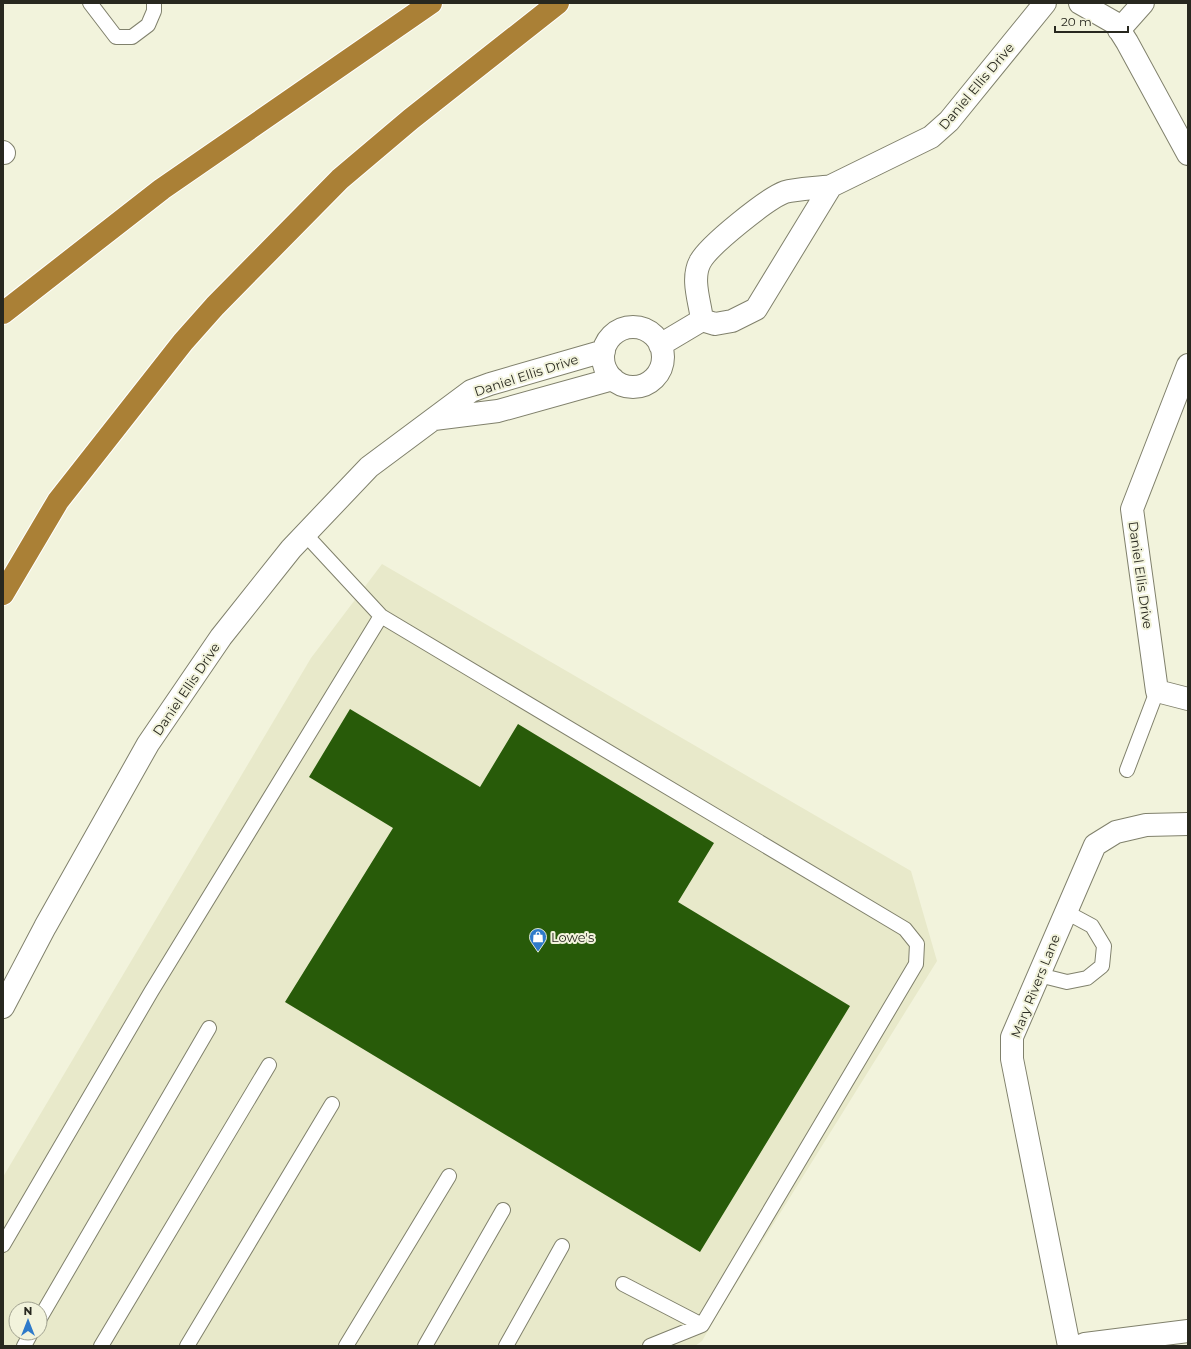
<svg xmlns="http://www.w3.org/2000/svg" width="1191" height="1349" font-family="Montserrat,sans-serif">
<style>
.built{fill:#e8e9ca;fill-rule:evenodd}
.building{fill:#285b09}
.lines{fill:none;stroke-linecap:round;stroke-linejoin:round}
.lane-casing{stroke:#80816c;stroke-width:16}
.street-casing{stroke:#80816c;stroke-width:24}
.highway-casing{stroke:#fff;stroke-width:24}
.lane{stroke:#fff;stroke-width:14}
.street{stroke:#fff;stroke-width:22}
.highway{stroke:#aa8036;stroke-width:22}
.labels{text-anchor:middle;stroke-width:4;stroke-linejoin:round;paint-order:stroke}
.street-label{font-size:13px;fill:#28281f;stroke:#f2f3dc}
.poi-label{font-size:13px;fill:#28281f;stroke:#f2f3dc;text-anchor:start}
</style>
<rect width="100%" height="100%" fill="#f2f3dc"/>
<path class="built" d="M 382,564 L 911,871 L 937,961 L 721,1308 L 702,1341 L 695,1346 L 3,1346 L 3,1177 L 311,658 ZM 16,1309 L 40,1309 L 40,1333 L 16,1333 Z"/>
<path class="building" d="M 350,709 L 480,787 L 518,724 L 714,843 L 678,902 L 850,1006 L 700,1252 L 285,1002 L 393,828 L 309,777 Z"/>
<g class="lines">
<defs>
<path id="lane" d="M 90,3 L 116,37 L 132,37 L 148,25 L 154,11 L 154,3
M 381,616 L 905,929 L 917,944 L 916,964 L 702,1325 L 650,1346
M 1127,770 L 1157,691
M 1039,975 L 1067,982 L 1087,978 L 1102,966 L 1104,946 L 1092,926 L 1066,912
M 3,1245 L 151,992 L 381,616 L 305,534
M 623,1284 L 702,1325
M 40,1318 L 209,1028
M 24,1346 L 31,1333
M 101,1346 L 269,1065
M 187,1346 L 332,1104
M 346,1346 L 449,1176
M 425,1346 L 503,1210
M 506,1346 L 562,1246"/>
<path id="street" d="M 1080,3 L 1115,23 L 1127,42 L 1188,154
M 1119,30 L 1143,3
M 3,152 L 4,153
M 831,186 L 931,137 L 949,121 L 1045,3
M603 357a30 30 0 1 1 60 0a30 30 0 1 1-60 0Z
M 660,345 L 702,320 L 715,324 L 732,321 L 756,309 L 831,186 C 818,188 796,189 785,192 C 768,198 708,246 700,262 C 691,279 700,302 702,320
M 1188,365 L 1132,509 L 1157,691 L 1188,699
M 434,419 L 498,411 L 613,379
M 3,1007 L 45,927 L 148,744 L 221,637 L 291,549 L 369,467 L 471,391 L 490,384 L 604,351
M 1069,1346 L 1012,1059 L 1012,1037 L 1095,845 L 1116,832 L 1146,825 L 1188,824
M 1080,1346 L 1085,1344 L 1188,1331"/>
<path id="highway" d="M 3,313 L 162,189 L 431,3
M 3,594 L 58,501 L 183,342 L 215,306 L 340,179 L 411,119 L 558,3"/>
</defs>
<use href="#lane" class="lane-casing"/>
<use href="#street" class="street-casing"/>
<use href="#highway" class="highway-casing"/>
<use href="#lane" class="lane"/>
<use href="#street" class="street"/>
<use href="#highway" class="highway"/>
</g>
<defs>
<symbol id="shop-pin" viewBox="-11 -11 22 30"><path d="M0 17L-7.5 6A9.5 9.5 0 1 1 7.5 6Z" fill="#2e7aca" stroke="#f2f3dc"/><path d="M-5-2.5h2.3a2.7 3.5 0 0 1 5.4 0H5L5.5 6h-11ZM-1.5-2.5h3a1.5 2.3 0 0 0-3 0Z" fill="#fff"/></symbol>
</defs>
<g fill-rule="evenodd">
<use href="#shop-pin" x="528" y="927" width="20" height="27"/>
</g>
<g class="labels">
<g class="street-label">
<text transform="translate(976 86) rotate(-50)" y="5">Daniel Ellis Drive</text>
<text transform="translate(526 375) rotate(-18)" y="5">Daniel Ellis Drive</text>
<text transform="translate(1141 575) rotate(82)" y="5">Daniel Ellis Drive</text>
<text transform="translate(186 689) rotate(-56)" y="5">Daniel Ellis Drive</text>
<text transform="translate(1035 986) rotate(-68)" y="5">Mary Rivers Lane</text>
</g>
<g class="poi-label">
<text x="551" y="942">Lowe's</text>
</g>
</g>
<rect width="1191" height="1349" fill="none" stroke="#28281f" stroke-width="8"/>
<g transform="translate(28 1321)"><circle r="19" fill="#f2f3dc" stroke="#a1a290"/>
<path d="M0-3L7 15L0 10L-7 15Z" fill="#2e7aca"/>
<text y="-6" font-size="11" font-weight="bold" text-anchor="middle" fill="#28281f">N</text>
</g>
<path d="M1055 26v6h73v-6" fill="none" stroke="#28281f" stroke-width="2"/>
<text x="1061" y="26" font-size="12" fill="#28281f" stroke="#f2f3dc" stroke-width="3" paint-order="stroke">20 m</text>
</svg>
